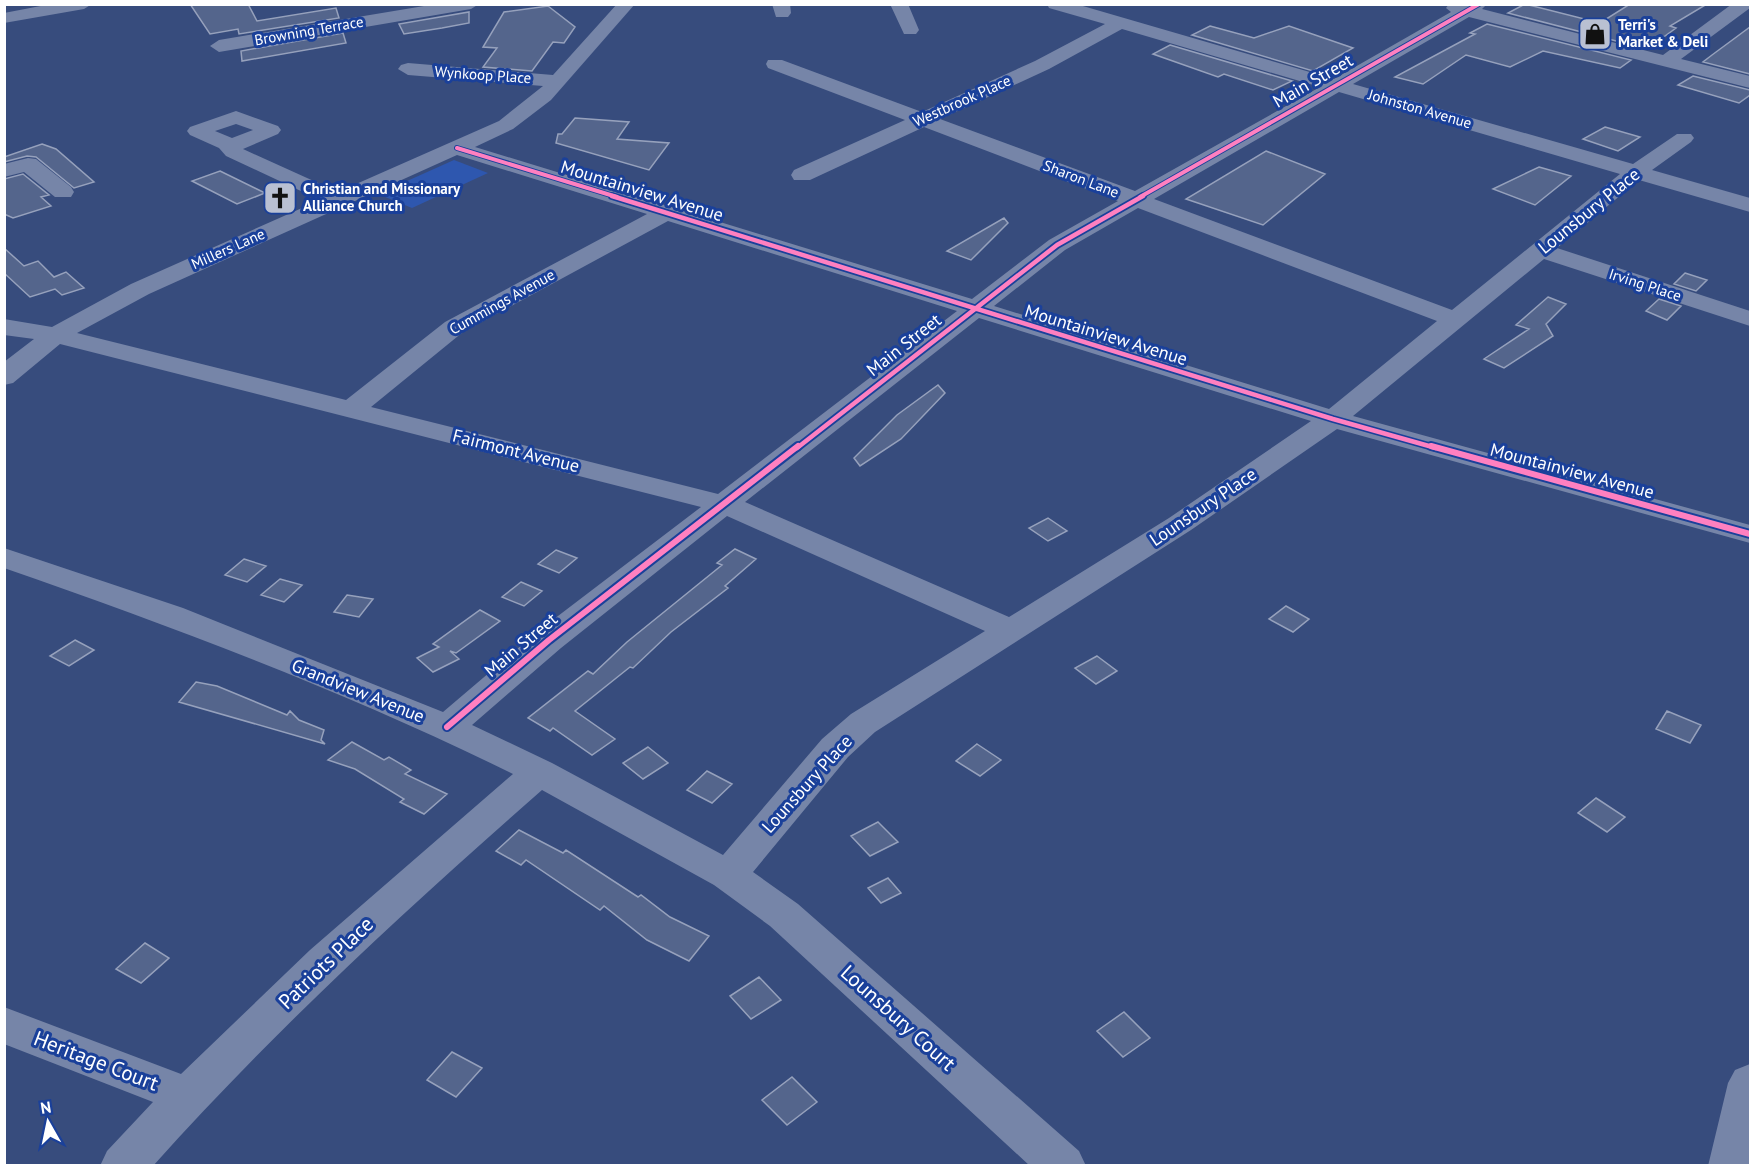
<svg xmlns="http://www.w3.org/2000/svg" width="1755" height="1170" font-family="'PT Sans',sans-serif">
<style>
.green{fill:#2e57af}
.building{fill:#54658c;stroke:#96a1bc;stroke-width:1.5}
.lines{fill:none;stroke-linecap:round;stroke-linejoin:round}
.minor{fill:#7685a8;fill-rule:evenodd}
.cycleway-far2-casing{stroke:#1a409a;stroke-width:6}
.cycleway-far1-casing{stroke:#1a409a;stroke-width:8}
.cycleway-casing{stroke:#1a409a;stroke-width:10}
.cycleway-far2{stroke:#ff80c0;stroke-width:4}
.cycleway-far1{stroke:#ff80c0;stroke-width:4.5}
.cycleway{stroke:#ff80c0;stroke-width:6}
.labels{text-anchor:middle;stroke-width:6;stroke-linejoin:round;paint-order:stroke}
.far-poi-label{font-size:15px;font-weight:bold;fill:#fff;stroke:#1a409a;text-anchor:start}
.far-street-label{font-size:15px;fill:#fff;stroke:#1a409a}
.street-label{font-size:18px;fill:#fff;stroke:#1a409a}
.near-street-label{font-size:21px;fill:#fff;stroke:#1a409a}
</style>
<rect width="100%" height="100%" fill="#374c7d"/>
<path class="green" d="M 454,160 L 488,173 L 412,208 L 378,194 Z"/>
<path class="building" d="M 190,4 L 248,4 L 257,21 L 336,8 L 339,18 L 239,34 L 238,29 L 210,34 Z
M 1525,4 L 1600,23 L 1630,4 L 1707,4 L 1670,26 L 1676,28 L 1647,49 L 1508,13 Z
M 548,6 L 575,27 L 564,43 L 553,42 L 532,71 L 483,67 L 497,48 L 483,47 L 504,12 Z
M 469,12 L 469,23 L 442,28 L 404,34 L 399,24 Z
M 1487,24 L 1631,60 L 1620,68 L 1543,51 L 1510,67 L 1466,55 L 1423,84 L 1395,77 L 1475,34 L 1470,33 Z
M 1210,26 L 1254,38 L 1289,26 L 1353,48 L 1313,71 L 1192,35 Z
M 1750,27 L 1750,74 L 1703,62 L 1712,55 Z
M 343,33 L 346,43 L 242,61 L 241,51 Z
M 1170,45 L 1292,81 L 1273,90 L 1224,74 L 1218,77 L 1153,54 Z
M 1693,76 L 1750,90 L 1750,95 L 1739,103 L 1678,85 Z
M 575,118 L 629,122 L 617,139 L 669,143 L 649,170 L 556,143 L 558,134 L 562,134 Z
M 1605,127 L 1640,137 L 1618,151 L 1583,139 Z
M 42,144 L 56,149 L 94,182 L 74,188 L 36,157 L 27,156 L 4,162 L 4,157 Z
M 1266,151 L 1325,174 L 1263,225 L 1186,199 Z
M 1539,167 L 1571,176 L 1535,205 L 1493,189 Z
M 220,171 L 265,193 L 237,204 L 192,181 Z
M 23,174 L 49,195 L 41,197 L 51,206 L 13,218 L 4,214 L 4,179 Z
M 1004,218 L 1008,223 L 971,260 L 947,251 Z
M 4,248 L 24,266 L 38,261 L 54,277 L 66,272 L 84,288 L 62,295 L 55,289 L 30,297 L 4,273 Z
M 1685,273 L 1707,280 L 1696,291 L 1674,284 Z
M 1548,297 L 1566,304 L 1546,324 L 1553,336 L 1504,368 L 1484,359 L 1529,329 L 1516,325 Z
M 1659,299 L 1681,306 L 1667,320 L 1646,311 Z
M 938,385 L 945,393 L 901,439 L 860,466 L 854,458 L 897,415 Z
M 1048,518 L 1067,531 L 1048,541 L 1029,528 Z
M 735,549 L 756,559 L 725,586 L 728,588 L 671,632 L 633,668 L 630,667 L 575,711 L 615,739 L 592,755 L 553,728 L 550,731 L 528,718 L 588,671 L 593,674 L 627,642 L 722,565 L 717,563 Z
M 556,550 L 577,558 L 559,573 L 538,564 Z
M 244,559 L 266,566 L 247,582 L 225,575 Z
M 280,579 L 302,585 L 284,602 L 261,595 Z
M 521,582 L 542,591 L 524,606 L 502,597 Z
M 347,595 L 373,599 L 359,617 L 334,612 Z
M 1286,606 L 1309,619 L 1293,632 L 1269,619 Z
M 480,610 L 500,621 L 456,653 L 450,651 L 459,659 L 433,672 L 417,658 L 439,647 L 433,644 Z
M 75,640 L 94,650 L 69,666 L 50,656 Z
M 1097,656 L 1117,671 L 1096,684 L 1075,668 Z
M 196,682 L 217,686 L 287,715 L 290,711 L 299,720 L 324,730 L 321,740 L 325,744 L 179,702 Z
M 1667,711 L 1701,725 L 1690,743 L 1656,729 Z
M 352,742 L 384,760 L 389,757 L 411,770 L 405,774 L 447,794 L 424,814 L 400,802 L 404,799 L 355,769 L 328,760 Z
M 977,744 L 1001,760 L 980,776 L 956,761 Z
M 648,747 L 668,763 L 643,779 L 623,763 Z
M 707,771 L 732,784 L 712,803 L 687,790 Z
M 1596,798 L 1625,817 L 1607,832 L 1578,813 Z
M 878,822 L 898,842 L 870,856 L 851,836 Z
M 519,830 L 563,853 L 566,850 L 638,897 L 641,895 L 670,917 L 709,936 L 689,961 L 647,940 L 604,906 L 600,910 L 526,860 L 521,865 L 496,851 Z
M 888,878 L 901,893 L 881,903 L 868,888 Z
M 145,943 L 169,958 L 141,983 L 116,969 Z
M 759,977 L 781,1000 L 751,1019 L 730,996 Z
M 1124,1012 L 1150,1038 L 1123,1057 L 1097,1031 Z
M 452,1052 L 482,1068 L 456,1097 L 427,1080 Z
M 792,1077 L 817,1102 L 787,1125 L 762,1100 Z"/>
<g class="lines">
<path class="minor" d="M 51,4 L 92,4 L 84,9 L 4,23 L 4,13 Z
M 436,4 L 479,4 L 471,9 L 219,52 L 210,46 L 219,40 Z
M 617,4 L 635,4 L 551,100 L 513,129 L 475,147 L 972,299 L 1049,240 L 1118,201 L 924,127 L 810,180 L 794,180 L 791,175 L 794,170 L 905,120 L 768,68 L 766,64 L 768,60 L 782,60 L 922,112 L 1035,61 L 1105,24 L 1049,8 L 1047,4 L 1076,4 L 1334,79 L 1451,12 L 1446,8 L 1449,4 L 1487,4 L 1482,9 L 1663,55 L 1732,4 L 1750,4 L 1750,8 L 1681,59 L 1750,76 L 1750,88 L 1469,17 L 1353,84 L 1633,164 L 1677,134 L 1691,134 L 1694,138 L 1691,142 L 1652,170 L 1750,198 L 1750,212 L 1639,180 L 1557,248 L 1750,311 L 1750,326 L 1544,259 L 1353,416 L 1750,525 L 1750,543 L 1337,429 L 1191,530 L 875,732 L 848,757 L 753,872 L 798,904 L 1079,1151 L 1086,1166 L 1030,1166 L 770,926 L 714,885 L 542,790 C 406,909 274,1031 153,1166 L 100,1166 L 107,1151 L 153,1102 L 4,1044 L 4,1007 L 181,1074 L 310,950 L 513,774 C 349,693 177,628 4,568 L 4,548 L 183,608 L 443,712 L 537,632 L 701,507 L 60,344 L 13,383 L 4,385 L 4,362 L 34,339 L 4,335 L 4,319 L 52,327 L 131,284 L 320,200 L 226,156 L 219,148 L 190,135 L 187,131 L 190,127 L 236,111 L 278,126 L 281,130 L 278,134 L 243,149 L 338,192 L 499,121 L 543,86 L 408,75 L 398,69 L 401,65 L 408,63 L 553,75 ZM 1122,29 L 1320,87 L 1135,191 L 940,119 L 1049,69 ZM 1339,92 L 1620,174 L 1452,310 L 1154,199 ZM 236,124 L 253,130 L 232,138 L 215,131 ZM 457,155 L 647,214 L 445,322 L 346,400 L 77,333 L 149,294 ZM 1138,208 L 1437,321 L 1329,409 L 994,306 L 1065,250 ZM 668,221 L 957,311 L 718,494 L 371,407 L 463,332 ZM 979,318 L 1311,421 L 1169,518 L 1009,617 L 745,502 ZM 727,516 L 985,631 L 851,714 L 822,739 L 723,855 L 552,763 L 472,725 L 561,648 Z
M 772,4 L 790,4 L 791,13 L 788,17 L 776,17 Z
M 890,4 L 908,4 L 919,30 L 916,34 L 904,34 Z
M 28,158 L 36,159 L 71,187 L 74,192 L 71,197 L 55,197 L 24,172 L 4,177 L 4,164 Z
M 1750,1064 L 1750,1166 L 1708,1166 L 1728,1083 L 1735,1070 Z"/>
<defs>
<path id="cycleway-far2" d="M 457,148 L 617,197
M 1140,197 L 1479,4"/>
<path id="cycleway-far1" d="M 612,196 L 1333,419 L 1436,448
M 797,448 L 1057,245 L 1143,196"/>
<path id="cycleway" d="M 1431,446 L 1750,534
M 447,727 L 549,640 L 798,446"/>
</defs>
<use href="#cycleway-far2" class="cycleway-far2-casing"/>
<use href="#cycleway-far1" class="cycleway-far1-casing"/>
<use href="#cycleway" class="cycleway-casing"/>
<use href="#cycleway-far2" class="cycleway-far2"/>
<use href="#cycleway-far1" class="cycleway-far1"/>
<use href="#cycleway" class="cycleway"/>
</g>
<defs>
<symbol id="shop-square" viewBox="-11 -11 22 22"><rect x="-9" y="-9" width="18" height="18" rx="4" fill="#b9c0d2" stroke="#1a409a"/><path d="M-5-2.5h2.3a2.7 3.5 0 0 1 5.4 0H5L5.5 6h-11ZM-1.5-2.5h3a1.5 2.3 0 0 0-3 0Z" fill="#111"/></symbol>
<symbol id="church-square" viewBox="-11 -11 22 22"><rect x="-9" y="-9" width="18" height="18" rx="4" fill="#b9c0d2" stroke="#1a409a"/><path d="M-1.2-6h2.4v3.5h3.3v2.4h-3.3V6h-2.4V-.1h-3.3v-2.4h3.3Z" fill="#111"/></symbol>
</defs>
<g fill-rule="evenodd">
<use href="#shop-square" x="1576" y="15" width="38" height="38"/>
<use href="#church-square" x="261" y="179" width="38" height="38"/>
</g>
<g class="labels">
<g class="far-poi-label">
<text x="1618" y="30">Terri's<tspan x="1618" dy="17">Market &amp; Deli</tspan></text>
<text x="303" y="194">Christian and Missionary<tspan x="303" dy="17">Alliance Church</tspan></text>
</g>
<g class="far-street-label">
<text transform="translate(309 31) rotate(-10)" y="5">Browning Terrace</text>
<text transform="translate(483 75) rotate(4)" y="5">Wynkoop Place</text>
<text transform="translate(962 101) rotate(-24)" y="5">Westbrook Place</text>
<text transform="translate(1420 109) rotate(16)" y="5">Johnston Avenue</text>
<text transform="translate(1081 179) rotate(21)" y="5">Sharon Lane</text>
<text transform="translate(228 249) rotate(-24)" y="5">Millers Lane</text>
<text transform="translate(1645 285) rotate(18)" y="5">Irving Place</text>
<text transform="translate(502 302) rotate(-29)" y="5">Cummings Avenue</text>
</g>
<g class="street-label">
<text transform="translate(1313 81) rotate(-30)" y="6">Main Street</text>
<text transform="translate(642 191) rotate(17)" y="6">Mountainview Avenue</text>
<text transform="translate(1589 211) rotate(-39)" y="6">Lounsbury Place</text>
<text transform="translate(1106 335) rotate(17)" y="6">Mountainview Avenue</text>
<text transform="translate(904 345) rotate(-38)" y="6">Main Street</text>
<text transform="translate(516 451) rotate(14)" y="6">Fairmont Avenue</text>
<text transform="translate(1572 471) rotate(15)" y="6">Mountainview Avenue</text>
<text transform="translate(1203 507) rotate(-34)" y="6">Lounsbury Place</text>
<text transform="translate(521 645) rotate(-40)" y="6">Main Street</text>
<text transform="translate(358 691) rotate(22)" y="6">Grandview Avenue</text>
<text transform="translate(807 784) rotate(-48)" y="6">Lounsbury Place</text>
</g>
<g class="near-street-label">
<text transform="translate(326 963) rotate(-44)" y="7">Patriots Place</text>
<text transform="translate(898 1018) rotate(42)" y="7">Lounsbury Court</text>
<text transform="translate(96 1061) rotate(21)" y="7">Heritage Court</text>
</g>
</g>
<rect width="1755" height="1170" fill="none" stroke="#ffffff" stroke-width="12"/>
<g transform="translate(48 1122) rotate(351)" stroke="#1a409a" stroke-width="4.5" paint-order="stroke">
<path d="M0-4.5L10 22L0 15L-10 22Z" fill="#ffffff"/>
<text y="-9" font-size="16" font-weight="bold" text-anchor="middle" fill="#ffffff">N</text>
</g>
</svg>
